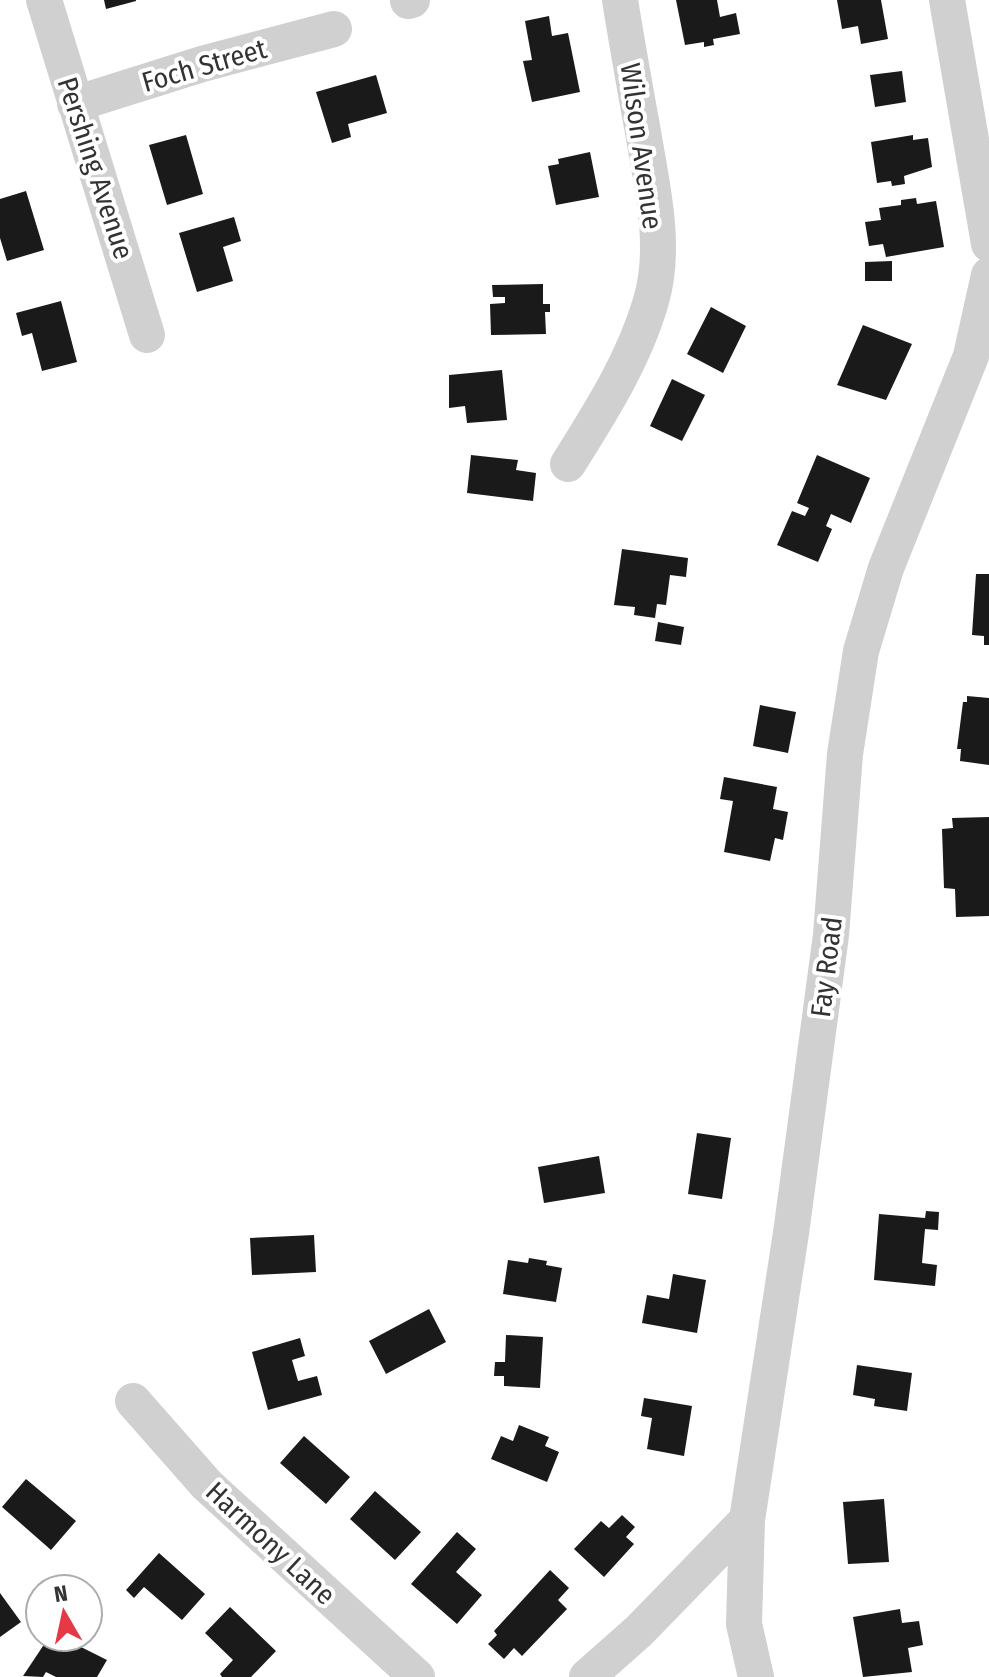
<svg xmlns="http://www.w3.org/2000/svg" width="989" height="1677" font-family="'Fira Sans Condensed',sans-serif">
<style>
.building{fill:#1a1a1a}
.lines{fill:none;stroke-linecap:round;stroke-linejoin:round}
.minor{stroke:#d0d0d0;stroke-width:36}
.labels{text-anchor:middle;stroke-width:8;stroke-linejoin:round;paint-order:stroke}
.street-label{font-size:28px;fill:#333;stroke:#fff}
</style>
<rect width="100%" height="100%" fill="#fff"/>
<path class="building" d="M 104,0 L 136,0 L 136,1 L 106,9 Z
M 676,0 L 717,0 L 720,17 L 736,13 L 740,34 L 713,39 L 714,45 L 704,47 L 704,42 L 685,45 Z
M 837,0 L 881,0 L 888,39 L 861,44 L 858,26 L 842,29 Z
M 549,16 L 552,36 L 568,33 L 580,92 L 532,102 L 523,61 L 532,60 L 525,21 Z
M 902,71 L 906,102 L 875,107 L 870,75 Z
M 376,75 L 387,113 L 348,124 L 351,137 L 332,143 L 316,92 Z
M 186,135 L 203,194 L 167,205 L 149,145 Z
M 913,135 L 913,140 L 928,138 L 932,167 L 904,176 L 905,184 L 892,186 L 891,181 L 877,183 L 871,142 Z
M 590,152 L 599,197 L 556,205 L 548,166 L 559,164 L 558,159 Z
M 26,191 L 44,250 L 7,261 L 0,238 L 0,199 Z
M 916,198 L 917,204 L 936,201 L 944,247 L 886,257 L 883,244 L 869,246 L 865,222 L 881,220 L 879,208 L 901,205 L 901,200 Z
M 234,217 L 241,241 L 223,247 L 233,281 L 197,292 L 179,233 Z
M 892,261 L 892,281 L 865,281 L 865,262 Z
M 543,284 L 543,304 L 550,304 L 550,312 L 545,312 L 546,334 L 491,335 L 490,304 L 505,303 L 505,297 L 493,297 L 492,285 Z
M 61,301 L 77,362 L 42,371 L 32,333 L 22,336 L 16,313 Z
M 711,307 L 746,326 L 723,373 L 687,354 Z
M 863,325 L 912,344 L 886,400 L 837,385 Z
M 502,370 L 507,420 L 467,423 L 465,406 L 449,408 L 449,375 Z
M 672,379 L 705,395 L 682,441 L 650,426 Z
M 471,455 L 518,460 L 516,470 L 536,473 L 533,501 L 467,493 Z
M 817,455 L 870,478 L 851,523 L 831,514 L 826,526 L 832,529 L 818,562 L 777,545 L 792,511 L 805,516 L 809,508 L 797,503 Z
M 622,549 L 688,558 L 686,577 L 670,575 L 666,605 L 657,604 L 655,618 L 634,615 L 635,607 L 614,605 Z
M 976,574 L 989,574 L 989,645 L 984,645 L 984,636 L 972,635 Z
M 658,622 L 684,627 L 681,645 L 655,641 Z
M 967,696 L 989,698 L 989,765 L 960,761 L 961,749 L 957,749 L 963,702 L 967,702 Z
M 760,705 L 796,712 L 788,753 L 753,746 Z
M 724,777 L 777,787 L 773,809 L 788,812 L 783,840 L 775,838 L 770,861 L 724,852 L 733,801 L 720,799 Z
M 989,817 L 989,916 L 956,917 L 955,889 L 944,888 L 942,829 L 953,828 L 952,818 Z
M 697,1133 L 731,1138 L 722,1199 L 688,1194 Z
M 599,1156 L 605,1193 L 544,1203 L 538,1167 Z
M 926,1211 L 939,1212 L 938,1230 L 925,1229 L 922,1263 L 937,1265 L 935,1286 L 874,1280 L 879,1214 L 925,1218 Z
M 314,1235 L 316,1272 L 252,1275 L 250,1238 Z
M 529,1258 L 547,1261 L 546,1265 L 562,1268 L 556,1302 L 503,1294 L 508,1260 L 528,1263 Z
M 673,1274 L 706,1280 L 697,1333 L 642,1323 L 647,1295 L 669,1299 Z
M 429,1309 L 446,1342 L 386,1374 L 369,1341 Z
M 506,1335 L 543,1337 L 540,1388 L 504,1386 L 504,1376 L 494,1376 L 495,1362 L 505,1362 Z
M 300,1338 L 305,1356 L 292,1360 L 298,1381 L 317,1376 L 322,1395 L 268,1410 L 252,1352 Z
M 857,1365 L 912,1373 L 907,1411 L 874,1406 L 875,1399 L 853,1395 Z
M 644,1398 L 692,1406 L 684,1456 L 647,1449 L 652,1418 L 641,1416 Z
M 519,1425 L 549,1437 L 545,1446 L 559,1452 L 547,1482 L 491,1459 L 501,1436 L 513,1441 Z
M 304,1436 L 350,1477 L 326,1504 L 280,1463 Z
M 26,1479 L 76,1521 L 51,1550 L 2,1507 Z
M 375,1491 L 421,1532 L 395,1560 L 350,1519 Z
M 884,1499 L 889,1562 L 848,1564 L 843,1502 Z
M 622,1515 L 635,1527 L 626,1537 L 634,1544 L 604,1577 L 574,1549 L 601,1521 L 609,1528 Z
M 457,1532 L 476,1549 L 456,1572 L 482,1595 L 457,1624 L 411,1584 Z
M 159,1553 L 205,1594 L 182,1620 L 144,1587 L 134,1598 L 126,1590 Z
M 550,1570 L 569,1588 L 558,1600 L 567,1609 L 522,1656 L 514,1648 L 504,1659 L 488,1644 L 497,1635 L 494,1631 Z
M 0,1593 L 21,1622 L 0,1637 Z
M 230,1607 L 276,1651 L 251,1677 L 222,1677 L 220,1674 L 233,1660 L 205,1633 Z
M 900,1609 L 902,1623 L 919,1621 L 923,1645 L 908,1648 L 912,1672 L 863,1677 L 853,1617 Z
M 49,1637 L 61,1637 L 107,1660 L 97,1677 L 56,1677 L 46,1672 L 43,1677 L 23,1676 Z"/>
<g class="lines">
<path class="minor" d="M 44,0 L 147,335
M 947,0 L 989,244
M 408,1 L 412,0
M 75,104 L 202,64 L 334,29
M 568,464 C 600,413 634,360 651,301 C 667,247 652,186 643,132 C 635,88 627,44 620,0
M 133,1401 L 207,1485 L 417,1677
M 587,1677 L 639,1631 L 747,1520
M 756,1677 L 744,1624 L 747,1520 L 791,1233 L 831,935 L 845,754 L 861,651 L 886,568 L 971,356 L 989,275"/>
</g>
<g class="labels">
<g class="street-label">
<text transform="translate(204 65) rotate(-16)" y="10">Foch Street</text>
<text transform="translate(642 146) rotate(82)" y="10">Wilson Avenue</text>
<text transform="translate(96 168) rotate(72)" y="10">Pershing Avenue</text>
<text transform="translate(826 967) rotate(-83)" y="10">Fay Road</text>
<text transform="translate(271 1543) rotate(43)" y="10">Harmony Lane</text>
</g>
</g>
<g transform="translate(64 1613) rotate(351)"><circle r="38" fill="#ffffff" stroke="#adadad" stroke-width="2"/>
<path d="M0-6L14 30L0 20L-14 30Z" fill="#e63946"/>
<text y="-12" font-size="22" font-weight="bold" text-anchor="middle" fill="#333333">N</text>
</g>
</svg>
